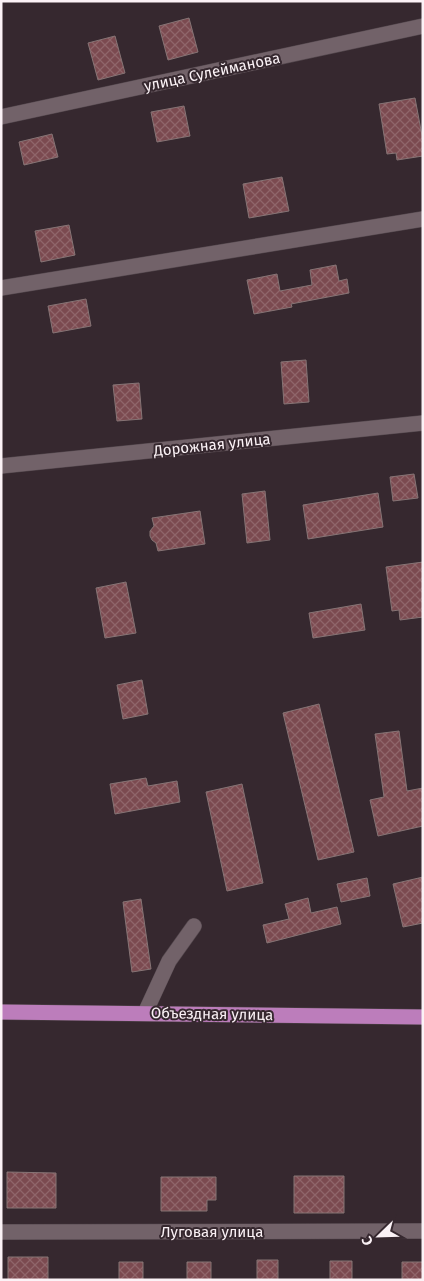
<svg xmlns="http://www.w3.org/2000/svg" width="424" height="1281" font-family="'Fira Sans',sans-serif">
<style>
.building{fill:url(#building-cross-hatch);stroke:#867475}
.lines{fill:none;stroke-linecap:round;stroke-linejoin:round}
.minor-casing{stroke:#53474d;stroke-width:16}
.major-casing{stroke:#53474d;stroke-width:16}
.minor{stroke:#726269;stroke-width:15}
.major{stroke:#bc7dbb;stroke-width:15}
.labels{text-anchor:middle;stroke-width:4;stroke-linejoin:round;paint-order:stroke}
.street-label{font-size:15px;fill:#fbf2f6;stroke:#36282f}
</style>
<defs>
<pattern id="building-cross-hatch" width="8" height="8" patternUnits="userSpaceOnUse" patternTransform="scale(1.25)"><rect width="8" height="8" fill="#7b4a50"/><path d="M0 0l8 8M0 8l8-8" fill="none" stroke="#8f656a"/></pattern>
</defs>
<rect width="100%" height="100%" fill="#36282f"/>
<path class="building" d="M 189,18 L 198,52 L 168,60 L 159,26 Z
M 115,36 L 125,73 L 98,80 L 88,43 Z
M 415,98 L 423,141 L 423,156 L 397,160 L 396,153 L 387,154 L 379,104 Z
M 184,106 L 190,136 L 157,142 L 151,112 Z
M 52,134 L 58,157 L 24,165 L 19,142 Z
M 282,177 L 289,211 L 249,218 L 243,184 Z
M 69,225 L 75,255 L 41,262 L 35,231 Z
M 336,265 L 339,281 L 347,279 L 349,293 L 291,304 L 292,307 L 254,314 L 247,280 L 277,274 L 280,291 L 312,285 L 310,270 Z
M 86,299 L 91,326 L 53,333 L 48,306 Z
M 306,360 L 309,402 L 284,404 L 281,362 Z
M 139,383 L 142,419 L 117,421 L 113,385 Z
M 414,474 L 418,498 L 393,501 L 390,477 Z
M 265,491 L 270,540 L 247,543 L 242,494 Z
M 378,493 L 383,527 L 308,539 L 303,505 Z
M 200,511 L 205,544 L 158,551 L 156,543 L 152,540 L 150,536 L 150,531 L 154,526 L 152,518 Z
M 423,562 L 423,617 L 400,620 L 399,610 L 392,611 L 386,567 Z
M 126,582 L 136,633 L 105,638 L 96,588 Z
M 361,604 L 365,630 L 313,638 L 309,613 Z
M 142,680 L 148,714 L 123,719 L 117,685 Z
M 319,704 L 354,852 L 318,860 L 283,713 Z
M 399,731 L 407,791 L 423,788 L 423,826 L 378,836 L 370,800 L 384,797 L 375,734 Z
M 146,778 L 148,786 L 177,781 L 180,802 L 115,814 L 110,784 Z
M 242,784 L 263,883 L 227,891 L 206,792 Z
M 423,877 L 423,923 L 403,927 L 393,884 Z
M 367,878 L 370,896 L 341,902 L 337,884 Z
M 308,898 L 311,913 L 337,907 L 341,924 L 267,943 L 263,925 L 289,919 L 285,904 Z
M 141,899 L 151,969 L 132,972 L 123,902 Z
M 7,1172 L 56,1173 L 56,1208 L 7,1208 Z
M 294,1176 L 344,1176 L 344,1213 L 294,1213 Z
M 161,1177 L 216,1177 L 216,1200 L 207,1200 L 207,1211 L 161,1211 Z
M 8,1257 L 48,1257 L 48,1280 L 8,1280 Z
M 257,1260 L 278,1260 L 278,1280 L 257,1280 Z
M 330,1261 L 352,1261 L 352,1280 L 330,1280 Z
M 119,1262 L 143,1262 L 143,1280 L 119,1280 Z
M 187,1262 L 211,1262 L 211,1280 L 187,1280 Z
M 402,1262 L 423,1262 L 423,1280 L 402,1280 Z"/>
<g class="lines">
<defs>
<path id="minor" d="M 1,117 L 423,26
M 1,288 L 423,219
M 1,466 L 423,423
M 145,1013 L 169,961 L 194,926
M 1,1232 L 423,1231"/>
<path id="major" d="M 1,1012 L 423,1017"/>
</defs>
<use href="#minor" class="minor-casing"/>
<use href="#major" class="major-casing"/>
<use href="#minor" class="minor"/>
<use href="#major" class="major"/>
</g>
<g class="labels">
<g class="street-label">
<text transform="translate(212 72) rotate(-12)" y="5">улица Сулейманова</text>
<text transform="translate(212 445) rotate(-6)" y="5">Дорожная улица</text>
<text transform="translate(212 1014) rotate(1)" y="5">Объездная улица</text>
<text x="212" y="1237">Луговая улица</text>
</g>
</g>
<rect width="424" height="1281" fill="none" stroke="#fbf2f6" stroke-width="5"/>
<g transform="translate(379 1236) rotate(247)" stroke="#36282f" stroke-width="4" paint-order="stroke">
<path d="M0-4L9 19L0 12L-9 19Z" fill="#fbf2f6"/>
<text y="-8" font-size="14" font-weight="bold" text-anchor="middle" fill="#fbf2f6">С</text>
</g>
</svg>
